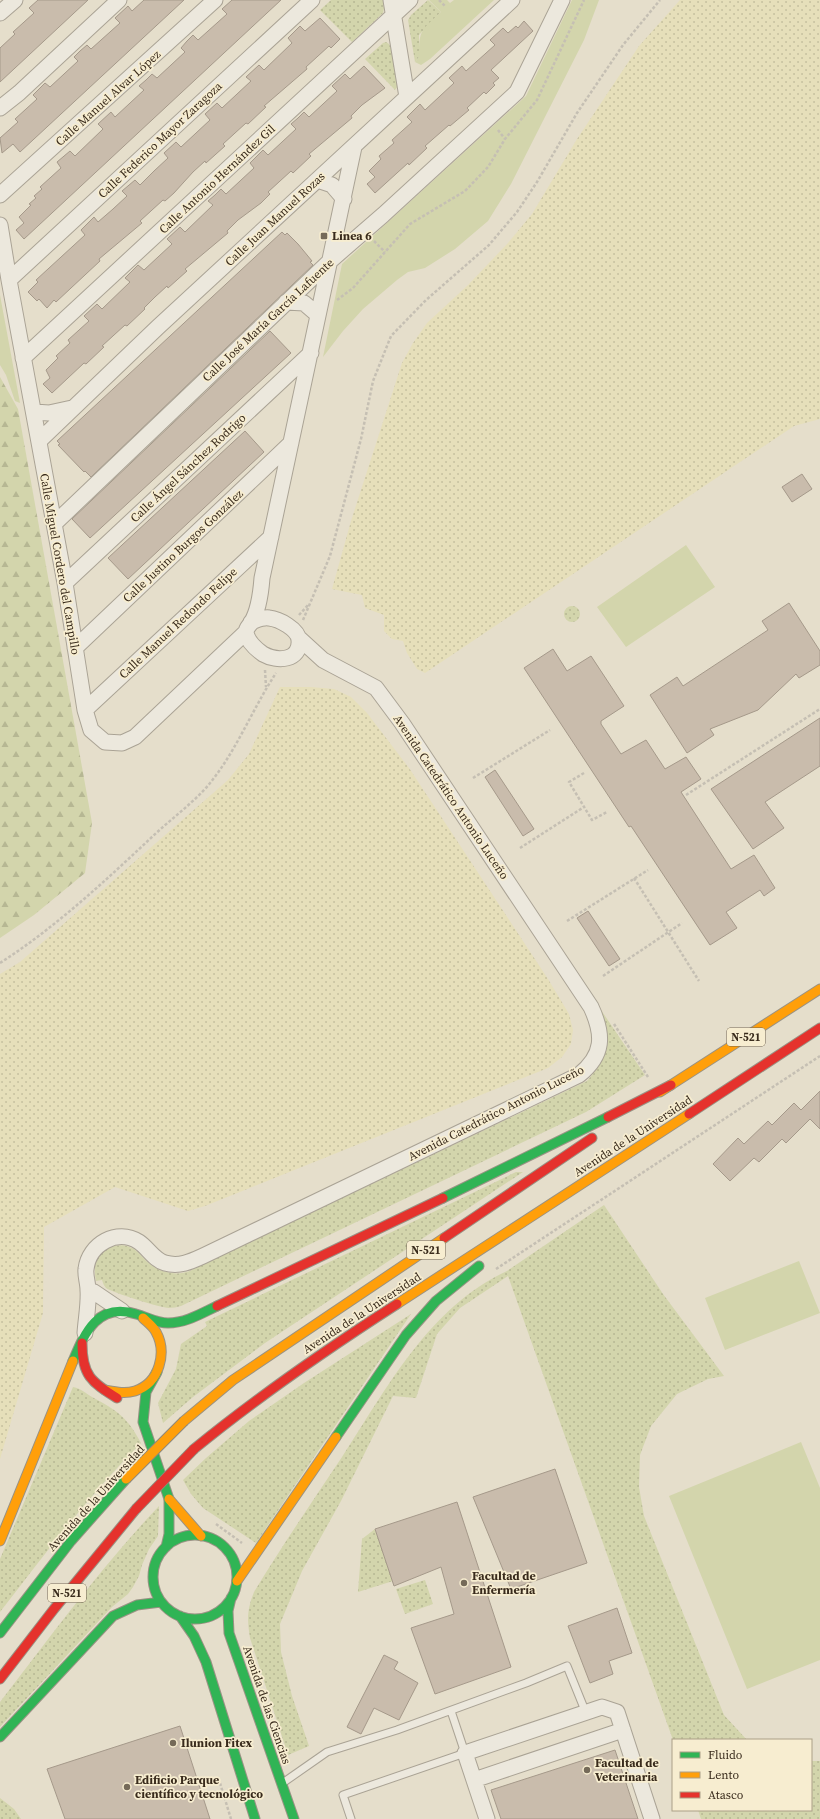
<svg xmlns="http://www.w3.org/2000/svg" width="820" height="1819" font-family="'Source Serif 4',serif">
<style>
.farmland{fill:url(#farmland-dots)}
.grass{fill:url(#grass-dots)}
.forest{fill:url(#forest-firs)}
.park{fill:#d3d5ac}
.building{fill:#c9bcac;stroke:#a5998a}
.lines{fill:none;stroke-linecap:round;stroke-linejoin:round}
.lane-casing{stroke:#aaa395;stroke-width:9}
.street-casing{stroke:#aaa395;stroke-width:17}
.fast-casing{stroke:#999284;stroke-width:11}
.slow-casing{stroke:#999284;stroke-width:11}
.jam-casing{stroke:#999284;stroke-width:11}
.path{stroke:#c5bfb3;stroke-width:2.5;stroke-dasharray:3 2;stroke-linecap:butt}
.lane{stroke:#ece8dd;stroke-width:7}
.street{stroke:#ece8dd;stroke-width:15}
.fast{stroke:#30b455;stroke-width:9}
.slow{stroke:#ff9f0a;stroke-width:9}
.jam{stroke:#e5322d;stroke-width:9}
.slow-bridge-casing{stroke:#8f887b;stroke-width:11;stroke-linecap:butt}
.jam-bridge-casing{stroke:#8f887b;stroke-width:11;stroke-linecap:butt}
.slow-bridge{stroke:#ff9f0a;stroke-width:9}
.jam-bridge{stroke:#e5322d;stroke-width:9}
.poi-dot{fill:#756a59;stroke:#f7edd0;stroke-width:1.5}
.labels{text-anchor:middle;stroke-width:3.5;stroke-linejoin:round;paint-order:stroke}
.shield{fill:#f7edd0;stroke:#726552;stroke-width:1}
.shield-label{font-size:11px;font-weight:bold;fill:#392b1c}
.street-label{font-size:12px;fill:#392b1c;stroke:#f7edd0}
.poi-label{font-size:12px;font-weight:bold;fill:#392b1c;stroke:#f7edd0;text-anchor:start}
</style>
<defs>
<pattern id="farmland-dots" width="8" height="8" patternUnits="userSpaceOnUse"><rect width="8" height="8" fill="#e6dfba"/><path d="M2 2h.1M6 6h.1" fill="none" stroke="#c6c09f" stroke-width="1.8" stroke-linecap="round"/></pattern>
<pattern id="grass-dots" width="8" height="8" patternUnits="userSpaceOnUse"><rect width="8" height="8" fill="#d3d5ac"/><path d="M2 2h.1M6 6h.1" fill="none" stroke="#b6b793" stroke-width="1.8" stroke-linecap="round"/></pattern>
<pattern id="forest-firs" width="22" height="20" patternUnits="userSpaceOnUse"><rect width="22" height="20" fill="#d3d5ac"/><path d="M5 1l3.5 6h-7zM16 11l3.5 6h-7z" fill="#b6b793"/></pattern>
</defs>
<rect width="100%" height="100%" fill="#e5decb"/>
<path class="farmland" d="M 680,0 L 820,0 L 820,419 L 794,426 L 425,673 L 417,669 L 407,653 L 403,641 L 392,639 L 384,631 L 384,615 L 365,608 L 362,595 L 332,589 L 351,521 L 402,363 L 413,343 L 427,323 L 468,285 L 508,243 L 532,214 L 577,139 L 639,46 Z
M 280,687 L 311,687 L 334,689 L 351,697 L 367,713 L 409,768 L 548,979 L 569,1014 L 573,1030 L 571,1044 L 562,1057 L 548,1068 L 205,1206 L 188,1211 L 115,1187 L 44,1227 L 43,1313 L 0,1459 L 0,974 L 20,962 L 228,780 L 249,754 Z"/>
<path class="grass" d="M 331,0 L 383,0 L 384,8 L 383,13 L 352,42 L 320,10 Z
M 428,0 L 441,12 L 419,35 L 419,57 L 415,62 L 408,20 L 411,15 Z
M 386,42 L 389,44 L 391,48 L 398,86 L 395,90 L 365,59 L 383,43 Z
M564 614a8 8 0 1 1 16 0a8 8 0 1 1-16 0Z
M 601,1010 L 645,1075 L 586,1112 L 181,1306 C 177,1307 173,1308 169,1308 C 161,1308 111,1292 106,1288 C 104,1286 103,1283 102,1280 L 96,1281 C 94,1271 94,1262 100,1254 C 108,1245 124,1242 134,1249 C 140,1253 144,1260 150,1264 C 155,1268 161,1271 167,1272 C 176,1275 186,1273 194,1269 L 587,1081 C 609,1056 613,1041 601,1010 Z
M 516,1172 L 523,1172 L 265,1343 L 193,1397 L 163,1423 L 158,1403 L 176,1369 L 181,1344 L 207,1326 L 205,1322 Z
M 604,1205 L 663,1294 L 724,1376 L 708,1379 L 677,1394 L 651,1426 L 640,1455 L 639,1487 L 644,1516 L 724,1715 L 747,1740 L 673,1740 L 508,1276 L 460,1308 L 437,1334 L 416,1398 L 393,1396 L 341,1501 L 302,1571 L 280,1624 L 281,1652 L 292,1696 L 309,1746 L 288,1755 L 250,1638 C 247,1619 247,1610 254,1592 C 282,1546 312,1502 342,1457 C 387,1388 429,1307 507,1271 Z
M 411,1314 L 256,1543 L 203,1508 L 191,1494 L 183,1480 L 206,1458 L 249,1421 L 304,1383 Z
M 73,1387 C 82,1389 85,1393 92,1397 C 117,1410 128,1418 141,1443 C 89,1495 45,1554 0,1612 L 0,1559 Z
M 159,1506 L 158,1536 L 149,1549 L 142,1565 L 139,1576 L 133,1587 L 128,1594 L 112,1607 L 0,1727 L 0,1702 C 51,1636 101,1567 159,1506 Z
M 375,1529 L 393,1581 L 358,1592 L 362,1539 Z
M 425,1580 L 433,1604 L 405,1614 L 396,1589 Z
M 811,1761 L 820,1761 L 820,1819 L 701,1819 L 698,1810 L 811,1810 Z
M 0,1798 L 14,1809 L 21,1819 L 0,1819 Z"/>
<path class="forest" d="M 0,377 L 18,409 L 92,823 L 85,873 L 34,915 L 0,938 Z"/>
<path class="park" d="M 429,0 L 447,0 L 450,3 L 454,0 L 494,0 L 430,59 L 421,65 L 415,62 L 419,57 C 419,29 421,31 441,12 Z
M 572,0 L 599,0 L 584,40 L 511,184 L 488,221 L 455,249 L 425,268 L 408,272 L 397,280 L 363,309 L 343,331 L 323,357 L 342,264 L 526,96 Z
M 0,295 L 20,403 L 15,401 L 6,375 L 0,365 Z
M 686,545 L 715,587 L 626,647 L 597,607 Z
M 799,1261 L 820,1313 L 725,1350 L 705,1298 Z
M 801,1442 L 820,1488 L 820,1660 L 747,1689 L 669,1496 Z"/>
<path class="building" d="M 38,0 L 88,0 L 0,82 L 0,48 L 15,34 L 13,32 L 34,13 L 29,8 Z
M 144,0 L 184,0 L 20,152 L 13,144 L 2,153 L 0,138 L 18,122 L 15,119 L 37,99 L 33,95 L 45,83 L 50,87 L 78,61 L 74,57 L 80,51 L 87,45 L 91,49 L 120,23 L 115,18 L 128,6 L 132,11 Z
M 232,0 L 281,0 L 24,239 L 16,230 L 24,223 L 19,217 L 31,205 L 29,204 L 36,198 L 34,196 L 42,189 L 40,187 L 61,168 L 57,162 L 70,151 L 75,156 L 103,129 L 98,124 L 111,112 L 115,117 L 144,90 L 139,86 L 146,80 L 152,74 L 157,78 L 185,52 L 181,48 L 187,41 L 193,35 L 198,40 L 227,14 L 222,9 Z
M 320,18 L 340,39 L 331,48 L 329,46 L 306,67 L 307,69 L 264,106 L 266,107 L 248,124 L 246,123 L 223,144 L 225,146 L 206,163 L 205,161 L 193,172 L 174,193 L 165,201 L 163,200 L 140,221 L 142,223 L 99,259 L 100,261 L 56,302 L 54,300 L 47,308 L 39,299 L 37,301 L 28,292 L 38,282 L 36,280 L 85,235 L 81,230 L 94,217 L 98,222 L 113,209 L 127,196 L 122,191 L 135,180 L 140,185 L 154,171 L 168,158 L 164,153 L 176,142 L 181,147 L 210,120 L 205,114 L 217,103 L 222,108 L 251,81 L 246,77 L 259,65 L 264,70 L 292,43 L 288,38 L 300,26 L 305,31 Z
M 524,21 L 533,31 L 491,70 L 499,78 L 493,83 L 495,85 L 486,94 L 484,92 L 467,108 L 469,110 L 450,126 L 449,125 L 425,146 L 427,148 L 409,165 L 408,163 L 375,193 L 367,184 L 375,177 L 369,171 L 381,159 L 379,156 L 394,143 L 392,140 L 412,122 L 407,117 L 420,104 L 425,110 L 454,83 L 449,78 L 462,66 L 466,71 L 495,45 L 490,40 L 503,28 L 508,33 L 516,26 L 518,28 Z
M 364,66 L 385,88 L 362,105 L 351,116 L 352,118 L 309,154 L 311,156 L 293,173 L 291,171 L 268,192 L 270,194 L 261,203 L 238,220 L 227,231 L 228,233 L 185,269 L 187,271 L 168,288 L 167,286 L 155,297 L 144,308 L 145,309 L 127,326 L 125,325 L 102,346 L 104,347 L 86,364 L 84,363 L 52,393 L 43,384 L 50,378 L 46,370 L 58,358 L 56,356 L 70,343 L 68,340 L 89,321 L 84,316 L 97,304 L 102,309 L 130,282 L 125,278 L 138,265 L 144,270 L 172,244 L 167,239 L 180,227 L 185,232 L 213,205 L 208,201 L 215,195 L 221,189 L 226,194 L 254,168 L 250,163 L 263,150 L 268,155 L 296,129 L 291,124 L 298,118 L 304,112 L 309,117 L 337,91 L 332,86 L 345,74 L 350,79 Z
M 282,232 L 285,235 L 287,233 L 298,244 L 312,261 L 310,262 L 313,265 L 91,477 L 85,471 L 84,472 L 58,445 L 60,444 L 57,441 Z
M 270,331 L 291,353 L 90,538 L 72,519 Z
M 245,431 L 264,452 L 128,579 L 108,558 Z
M 802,474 L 812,489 L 792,502 L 782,487 Z
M 789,603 L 820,651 L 820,665 L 799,678 L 796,674 L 758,710 L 710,729 L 714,735 L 687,753 L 650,695 L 677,677 L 683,686 L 768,630 L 762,621 Z
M 553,649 L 567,671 L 591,656 L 624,706 L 601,721 L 601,724 L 621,754 L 646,740 L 665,769 L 686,757 L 701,779 L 681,792 L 731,869 L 754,855 L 775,888 L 764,896 L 760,890 L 726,912 L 737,928 L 710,945 L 631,826 L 629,827 L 524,668 Z
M 820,718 L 820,766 L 765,802 L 784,828 L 753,849 L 711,789 Z
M 495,770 L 534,829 L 523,836 L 485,777 Z
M 588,911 L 620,959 L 609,966 L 577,918 Z
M 820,1091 L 820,1129 L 810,1119 L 786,1143 L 782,1139 L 759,1162 L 754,1158 L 730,1181 L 713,1164 L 738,1138 L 744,1144 L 768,1121 L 772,1125 L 794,1103 L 801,1110 Z
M 555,1469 L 587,1563 L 511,1589 L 473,1497 Z
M 457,1502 L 511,1667 L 435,1694 L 411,1628 L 454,1614 L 441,1567 L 394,1586 L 375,1529 Z
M 617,1608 L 632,1653 L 609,1661 L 613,1674 L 590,1683 L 568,1626 Z
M 384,1655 L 398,1662 L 394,1669 L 418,1683 L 399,1720 L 374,1708 L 361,1734 L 347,1727 Z
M 180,1726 L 210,1819 L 65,1819 L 47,1769 Z
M 615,1750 L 638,1819 L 501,1819 L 491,1790 Z"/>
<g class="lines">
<defs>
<path id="lane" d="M 284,1782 L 327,1752 L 397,1730 L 526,1683 L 567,1666 L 586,1713
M 351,1819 L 343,1795 L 465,1753 L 451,1711"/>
<path id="street" d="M 391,0 L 407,97
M 0,13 L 15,0
M 0,108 L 19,93 L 119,0
M 317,180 L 332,185 L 344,199
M 0,195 L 215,0
M 0,225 L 9,280 L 65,583 L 85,710 L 91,730 L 105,742 L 122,743 L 135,737 L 246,632
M 9,280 L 312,0
M 286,302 L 304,303 L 318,315
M 23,358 L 410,0
M 34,412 L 49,413 L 72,408
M 39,441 L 158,327 L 512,0
M 54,524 L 330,261 L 383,215 L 517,92 L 562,0
M 65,583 L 311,353
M 251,622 C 257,620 263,617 269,618 C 279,619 298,629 299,640 C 301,661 277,662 263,654 C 256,649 248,642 246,633 C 246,628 249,626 251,623 C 258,612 261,591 262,578 L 354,147
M 75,648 L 291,443
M 85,710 L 271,537
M 88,1291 L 94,1292 L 122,1311
M 85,1333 C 86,1318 89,1304 88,1290 C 88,1283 85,1275 86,1269 C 89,1244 117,1228 139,1242 C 148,1248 154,1260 165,1263 C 179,1267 190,1262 203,1256 L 579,1075 C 604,1055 604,1035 591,1007 L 402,723 L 376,688 L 323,660 L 300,639
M 474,1780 L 623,1730
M 487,1819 L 465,1753 L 602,1707 L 617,1712 L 652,1819"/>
<path id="fast" d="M 443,1198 L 608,1117
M 73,1361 C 85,1332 98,1302 136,1314 C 147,1317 156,1323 168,1323 C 186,1323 202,1313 217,1306
M 157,1372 L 146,1392 L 143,1422 L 169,1499 L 169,1534 L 166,1547
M 336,1437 L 406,1335 L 436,1301 L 479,1266
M153 1577a42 42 0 1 1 84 0a42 42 0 1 1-84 0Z
M 231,1598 L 228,1611 L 229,1633 L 294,1819
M 180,1616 L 194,1636 L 206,1662 L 255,1819
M 0,1633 L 71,1541 L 126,1479
M 0,1737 L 113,1616 L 137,1605 L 161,1602"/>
<path id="slow" d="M 660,1092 L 820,989
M 397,1304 L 689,1114
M 105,1390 C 116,1392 125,1394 135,1391 C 160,1383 167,1352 156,1332 C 153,1326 147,1322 143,1318
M 184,1421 L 233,1380 L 444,1238
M 169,1499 L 201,1536
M 0,1541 L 73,1361
M 237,1581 L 336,1437"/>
<path id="jam" d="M 689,1114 L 820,1028
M 608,1117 L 671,1085
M 444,1238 L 592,1138
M 217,1306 L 443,1198
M 82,1343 C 82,1375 91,1382 117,1398
M 194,1449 C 259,1396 327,1349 397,1304
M 0,1679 L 54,1609 L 136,1509"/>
</defs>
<use href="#lane" class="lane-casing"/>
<use href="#street" class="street-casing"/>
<use href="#fast" class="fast-casing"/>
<use href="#slow" class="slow-casing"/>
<use href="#jam" class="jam-casing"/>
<path class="path" d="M 439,0 L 446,7
M 498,130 L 505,139
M 374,241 L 385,252
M 337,300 L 353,288 L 410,224 L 465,191 L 488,167 L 505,139 L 537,100 L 584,0
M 299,615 L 309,604
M 303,620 L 330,556 L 361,439 L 373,381 L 391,336 L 426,300 L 489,245 L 517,212 L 537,182 L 577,113 L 623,45 L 660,0
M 265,670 L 266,687
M 584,773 L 569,782 L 592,820 L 607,812
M 473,778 L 550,730
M 686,795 L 820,709
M 520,848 L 584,807
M 634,878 L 699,981
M 567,921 L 648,870
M 0,963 C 56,927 105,881 153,836 C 170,820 189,806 205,789 C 235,755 251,711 276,673
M 603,976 L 682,923
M 614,1024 L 648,1077
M 496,1269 L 820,1056
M 216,1524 L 242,1543
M 220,1783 L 231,1819"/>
<use href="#lane" class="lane"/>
<use href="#street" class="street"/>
<use href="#fast" class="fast"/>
<use href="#slow" class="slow"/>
<use href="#jam" class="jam"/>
<defs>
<path id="slow-bridge" d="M 126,1479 L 184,1421"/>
<path id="jam-bridge" d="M 136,1509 L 194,1449"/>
</defs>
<use href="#slow-bridge" class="slow-bridge-casing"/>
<use href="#jam-bridge" class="jam-bridge-casing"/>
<use href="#slow-bridge" class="slow-bridge"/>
<use href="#jam-bridge" class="jam-bridge"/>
</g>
<g class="poi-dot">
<rect x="320" y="232" width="8" height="8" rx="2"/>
<circle cx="464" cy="1583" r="4"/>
<circle cx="173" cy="1743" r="4"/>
<circle cx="587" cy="1770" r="4"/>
<circle cx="127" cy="1787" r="4"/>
</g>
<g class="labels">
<g class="shield">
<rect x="727" y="1028" width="38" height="18" rx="3"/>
<rect x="407" y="1241" width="38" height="18" rx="3"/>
<rect x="48" y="1584" width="38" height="18" rx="3"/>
</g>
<g class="shield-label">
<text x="746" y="1041">N-521</text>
<text x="426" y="1254">N-521</text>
<text x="67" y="1597">N-521</text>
</g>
<g class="street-label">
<text transform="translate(108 98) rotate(-42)" y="4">Calle Manuel Alvar López</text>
<text transform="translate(160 140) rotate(-43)" y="4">Calle Federico Mayor Zaragoza</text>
<text transform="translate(217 179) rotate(-43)" y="4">Calle Antonio Hernández Gil</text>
<text transform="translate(275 219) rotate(-43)" y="4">Calle Juan Manuel Rozas</text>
<text transform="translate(268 320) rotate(-43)" y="4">Calle José María García Lafuente</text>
<text transform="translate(188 468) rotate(-43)" y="4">Calle Ángel Sánchez Rodrigo</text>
<text transform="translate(183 546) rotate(-43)" y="4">Calle Justino Burgos González</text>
<text transform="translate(60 564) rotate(80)" y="4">Calle Miguel Cordero del Campillo</text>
<text transform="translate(178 623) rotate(-43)" y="4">Calle Manuel Redondo Felipe</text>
<text transform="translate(451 797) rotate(56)" y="4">Avenida Catedrático Antonio Luceño</text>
<text transform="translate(496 1113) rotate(-27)" y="4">Avenida Catedrático Antonio Luceño</text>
<text transform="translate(633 1136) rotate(-33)" y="4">Avenida de la Universidad</text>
<text transform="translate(362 1313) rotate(-33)" y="4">Avenida de la Universidad</text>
<text transform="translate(96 1498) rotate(-48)" y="4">Avenida de la Universidad</text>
<text transform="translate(267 1705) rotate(71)" y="4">Avenida de las Ciencias</text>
</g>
<g class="poi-label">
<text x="332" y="240">Linea 6</text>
<text x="472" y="1580">Facultad de<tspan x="472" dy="14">Enfermería</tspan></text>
<text x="181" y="1747">Ilunion Fitex</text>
<text x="595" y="1767">Facultad de<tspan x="595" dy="14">Veterinaria</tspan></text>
<text x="135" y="1784">Edificio Parque<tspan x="135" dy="14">científico y tecnológico</tspan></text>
</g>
</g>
<rect x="672" y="1739" width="140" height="72" fill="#f7edd0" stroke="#ab9f88"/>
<rect x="680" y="1752" width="20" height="6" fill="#30b455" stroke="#ab9f88"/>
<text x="708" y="1759" font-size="12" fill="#392b1c">Fluido</text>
<rect x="680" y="1772" width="20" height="6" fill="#ff9f0a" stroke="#ab9f88"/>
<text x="708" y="1779" font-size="12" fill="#392b1c">Lento</text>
<rect x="680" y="1792" width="20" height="6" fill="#e5322d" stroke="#ab9f88"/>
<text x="708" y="1799" font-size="12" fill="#392b1c">Atasco</text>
</svg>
